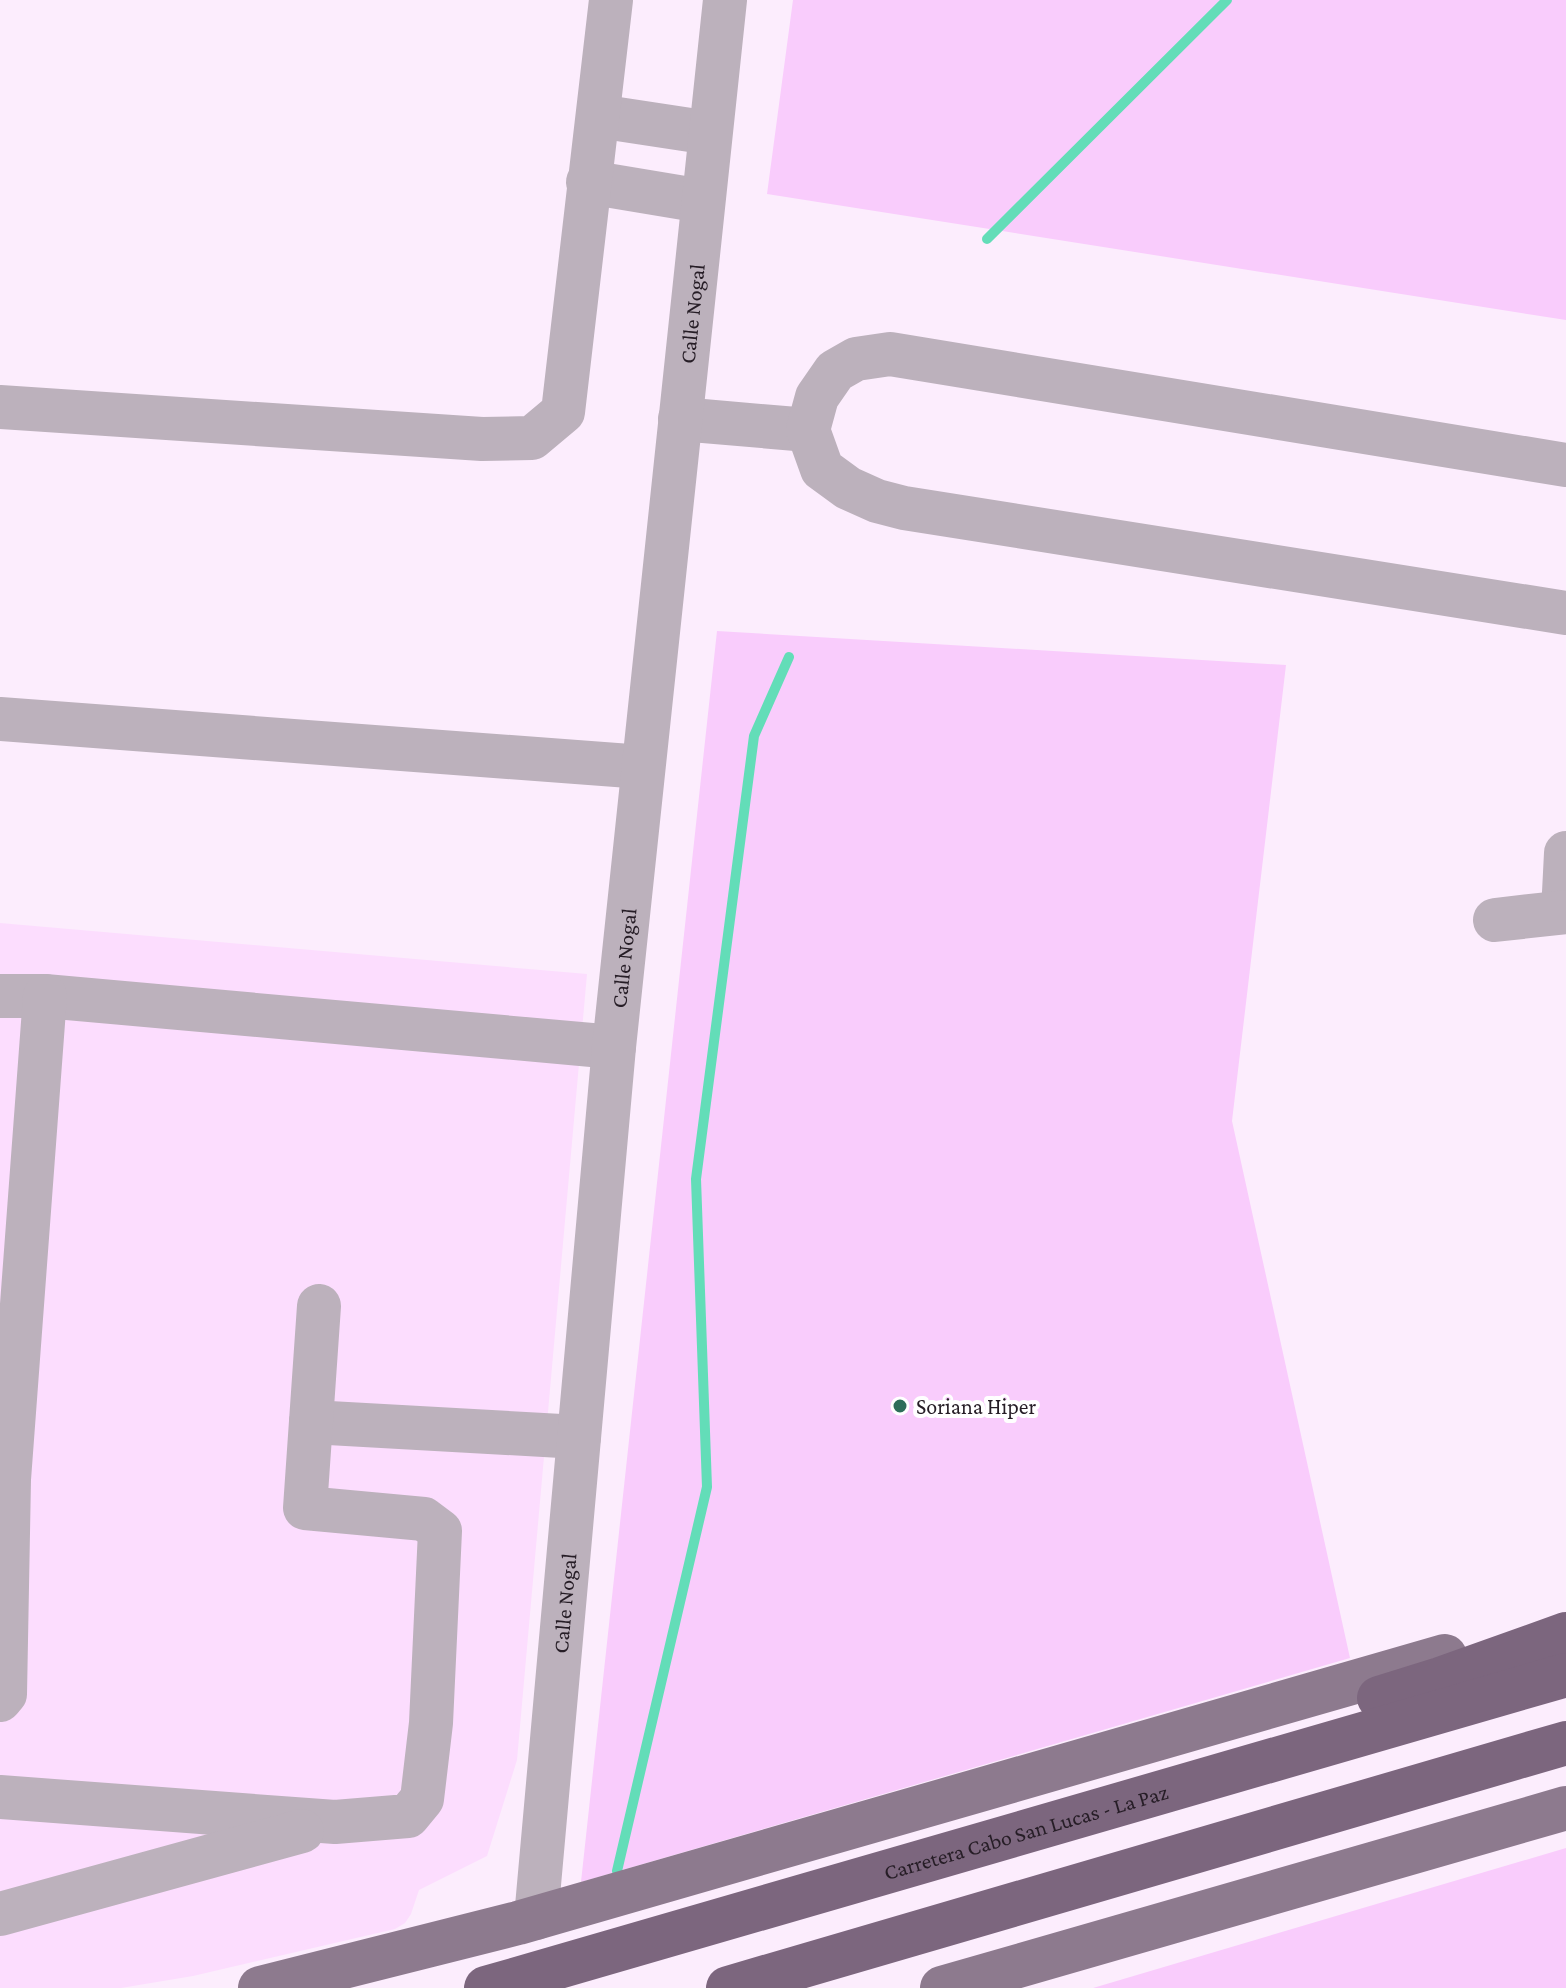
<svg xmlns="http://www.w3.org/2000/svg" width="1566" height="1988" font-family="'Crimson Pro',serif">
<style>
.built{fill:#fcddfe}
.green{fill:#f9ccfc}
.lines{fill:none;stroke-linecap:round;stroke-linejoin:round}
.stream{stroke:#63ddb8;stroke-width:10}
.minor{stroke:#bcb1bc;stroke-width:44}
.major{stroke:#8d7a8e;stroke-width:44}
.highway{stroke:#7c667e;stroke-width:44}
.poi-dot{fill:#2e6d5a;stroke:#fff;stroke-width:3}
.labels{text-anchor:middle;stroke-width:8;stroke-linejoin:round;paint-order:stroke}
.street-label{font-size:22px;fill:#261d26;stroke:#fff}
.poi-label{font-size:22px;fill:#261d26;stroke:#fff;text-anchor:start}
</style>
<rect width="100%" height="100%" fill="#fcedfd"/>
<path class="built" d="M 0,923 L 587,974 L 517,1760 L 487,1856 L 419,1890 L 411,1914 L 405,1923 L 395,1929 L 193,1976 L 121,1988 L 0,1988 Z"/>
<path class="green" d="M 793,0 L 1566,0 L 1566,320 L 767,194 Z
M 717,631 L 1286,665 L 1232,1121 L 1350,1658 L 581,1882 Z
M 1566,1848 L 1566,1988 L 1093,1988 Z"/>
<g class="lines">
<path class="stream" d="M 987,239 L 1227,0
M 617,1871 L 707,1487 L 696,1179 L 754,736 L 789,657"/>
<g class="minor">
<path d="M 598,116 L 710,133"/>
<path d="M 588,182 L 702,201"/>
<path d="M 0,407 L 482,439 L 532,438 L 563,412 L 611,0"/>
<path d="M 680,419 L 808,430"/>
<path d="M 1566,465 L 890,354 L 856,359 L 835,371 L 817,397 L 808,430 L 822,469 L 848,488 L 877,501 L 904,508 L 1566,613"/>
<path d="M 0,719 L 643,767"/>
<path d="M 1563,912 L 1566,853"/>
<path d="M 1495,920 L 1566,912"/>
<path d="M 0,996 L 45,996 L 614,1047"/>
<path d="M 311,1422 L 579,1437"/>
<path d="M 0,1700 L 5,1694 L 9,1479 L 45,996"/>
<path d="M 0,1797 L 335,1822 L 408,1816 L 422,1799 L 431,1723 L 440,1531 L 424,1519 L 305,1508 L 319,1306"/>
<path d="M 0,1914 L 302,1831"/>
<path id="s1" d="M 536,1918 L 614,1047 L 725,0"/>
</g>
<path class="major" d="M 260,1988 L 518,1923 L 1445,1656
M 942,1988 L 1566,1808"/>
<g class="highway">
<path d="M 1379,1698 L 1440,1679 L 1566,1634"/>
<path id="s2" d="M 486,1988 L 1566,1675"/>
<path d="M 728,1988 L 1566,1743"/>
</g>
</g>
<circle class="poi-dot" cx="900" cy="1406" r="8"/>
<g class="labels">
<g class="street-label">
<text dy="8" stroke="none"><textPath href="#s1" startOffset="1612">Calle Nogal</textPath></text>
<text dy="8" stroke="none"><textPath href="#s1" startOffset="964">Calle Nogal</textPath></text>
<text dy="8" stroke="none"><textPath href="#s1" startOffset="316">Calle Nogal</textPath></text>
<text dy="8" stroke="none"><textPath href="#s2" startOffset="562">Carretera Cabo San Lucas - La Paz</textPath></text>
</g>
<g class="poi-label">
<text x="916" y="1414">Soriana Hiper</text>
</g>
</g>
</svg>
